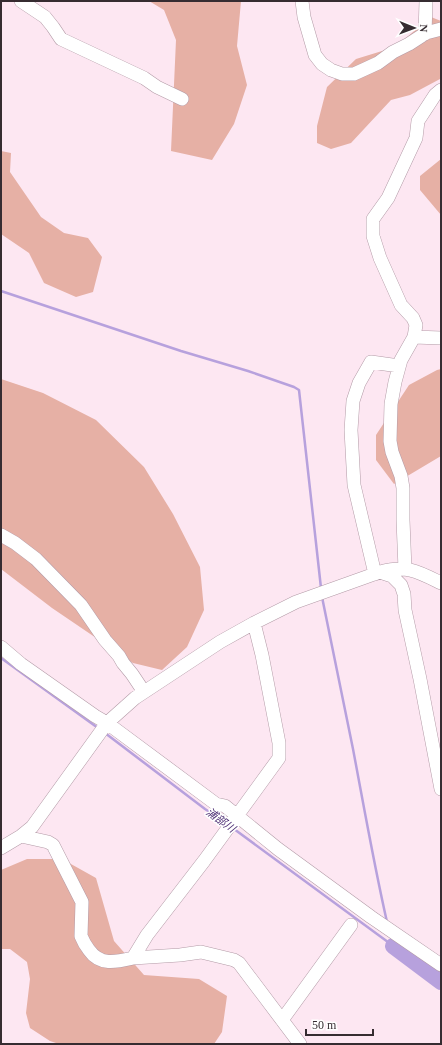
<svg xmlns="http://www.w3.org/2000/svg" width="442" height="1045" font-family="'Times New Roman','Noto Sans JP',serif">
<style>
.green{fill:#e6b0a5}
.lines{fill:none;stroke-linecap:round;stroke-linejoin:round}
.stream{stroke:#b7a1dd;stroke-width:2.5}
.river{stroke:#b7a1dd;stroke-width:16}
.minor-casing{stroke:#b39ba7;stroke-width:14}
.minor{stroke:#fff;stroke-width:13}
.labels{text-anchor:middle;stroke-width:3;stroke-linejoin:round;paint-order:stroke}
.water-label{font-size:11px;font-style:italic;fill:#4c2d73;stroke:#fff}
</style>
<rect width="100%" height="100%" fill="#fde7f2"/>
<path class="green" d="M 149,1 L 241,1 L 237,46 L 247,85 L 234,124 L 212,160 L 171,151 L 176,40 L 164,10 Z
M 431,17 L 441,21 L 440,79 L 410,95 L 391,100 L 351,143 L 331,149 L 317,143 L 317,126 L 327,87 L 356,59 L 395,47 Z
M 1,151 L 11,153 L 10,172 L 41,217 L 64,233 L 88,238 L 102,257 L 93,292 L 76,297 L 44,283 L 29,253 L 1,234 Z
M 441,159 L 441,215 L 420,190 L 420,176 Z
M 441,369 L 441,456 L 394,484 L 376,460 L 376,435 L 409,385 L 437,370 Z
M 1,379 L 43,393 L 96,420 L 144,467 L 173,514 L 200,567 L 204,610 L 187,647 L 162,670 L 133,663 L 52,608 L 1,569 Z
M 27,859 L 62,859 L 96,878 L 114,941 L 144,975 L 199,979 L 227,996 L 222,1032 L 214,1044 L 59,1044 L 50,1041 L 30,1028 L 26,1013 L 30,979 L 27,962 L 10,949 L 1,949 L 1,870 Z"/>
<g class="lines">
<path class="stream" d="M 1,291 L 181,351 L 248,371 L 294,387 L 299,390 L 321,588
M 322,597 C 332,648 343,698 353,749 C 364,807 374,865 387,922
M 1,658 L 98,728
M 105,733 L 205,809 L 226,823
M 234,829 L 392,945
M 391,936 L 393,946"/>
<path class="river" d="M 393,946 L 441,982"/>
<defs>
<path id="minor" d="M 21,1 L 45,17 L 53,27 L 61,39 L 144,78 L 157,87 L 182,99
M 302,1 L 304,17 L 315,55 L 322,64 L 331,70 L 342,74 L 354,74 L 365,69 L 378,63 L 393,52 L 409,44 L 426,33 L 441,29
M 425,34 L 426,1
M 414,337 L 441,338
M 1,535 L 15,543 L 36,559 L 81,605 L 105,640 L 119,656 L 123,663 L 132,674 L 144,692
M 405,569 L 403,520 L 403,488 L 401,476 L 392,452 L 390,441 L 391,404 L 395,382 L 401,360 L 414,337 L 416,325 L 413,318 L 401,305 L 380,258 L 373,236 L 373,219 L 388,198 L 416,138 L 418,121 L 435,95 L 441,90
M 380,572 L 392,576 L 401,585 L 404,594 L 405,610 L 420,679 L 441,789
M 375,574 L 354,485 L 351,430 L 353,401 L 359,383 L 371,362 L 399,366
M 254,623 L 262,655 L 279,743 L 279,758 L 204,861 L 147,935 L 133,958 L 180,955 L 201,952 L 234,960 L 239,963 L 300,1044
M 1,647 L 21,664 L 95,716 L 107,723 L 216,804 L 225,806 L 278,849 L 371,917 L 441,965
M 21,836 L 48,842 L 53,845 L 82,902 L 81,936 C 83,941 85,945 89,950 C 100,966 116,962 133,958
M 1,848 L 21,836 L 32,827 L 107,723 L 135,698 L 220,642 L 254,623 L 296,602 L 380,572 C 407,565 417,571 441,583
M 282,1020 L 351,925"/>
</defs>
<use href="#minor" class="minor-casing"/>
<use href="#minor" class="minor"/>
</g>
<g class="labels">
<g class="water-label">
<text transform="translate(221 820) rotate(36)" y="4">浦部川</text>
</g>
</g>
<rect width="442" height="1045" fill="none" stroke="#362c31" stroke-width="4"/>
<g transform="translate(414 28) rotate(91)" stroke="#ffffff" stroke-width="3" paint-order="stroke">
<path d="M0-3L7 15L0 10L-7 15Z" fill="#362c31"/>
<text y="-6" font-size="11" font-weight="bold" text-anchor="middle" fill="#362c31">N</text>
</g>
<path d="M306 1029v6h67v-6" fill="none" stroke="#362c31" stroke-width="2"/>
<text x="312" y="1029" font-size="12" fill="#362c31" stroke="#ffffff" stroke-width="3" paint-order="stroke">50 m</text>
</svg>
